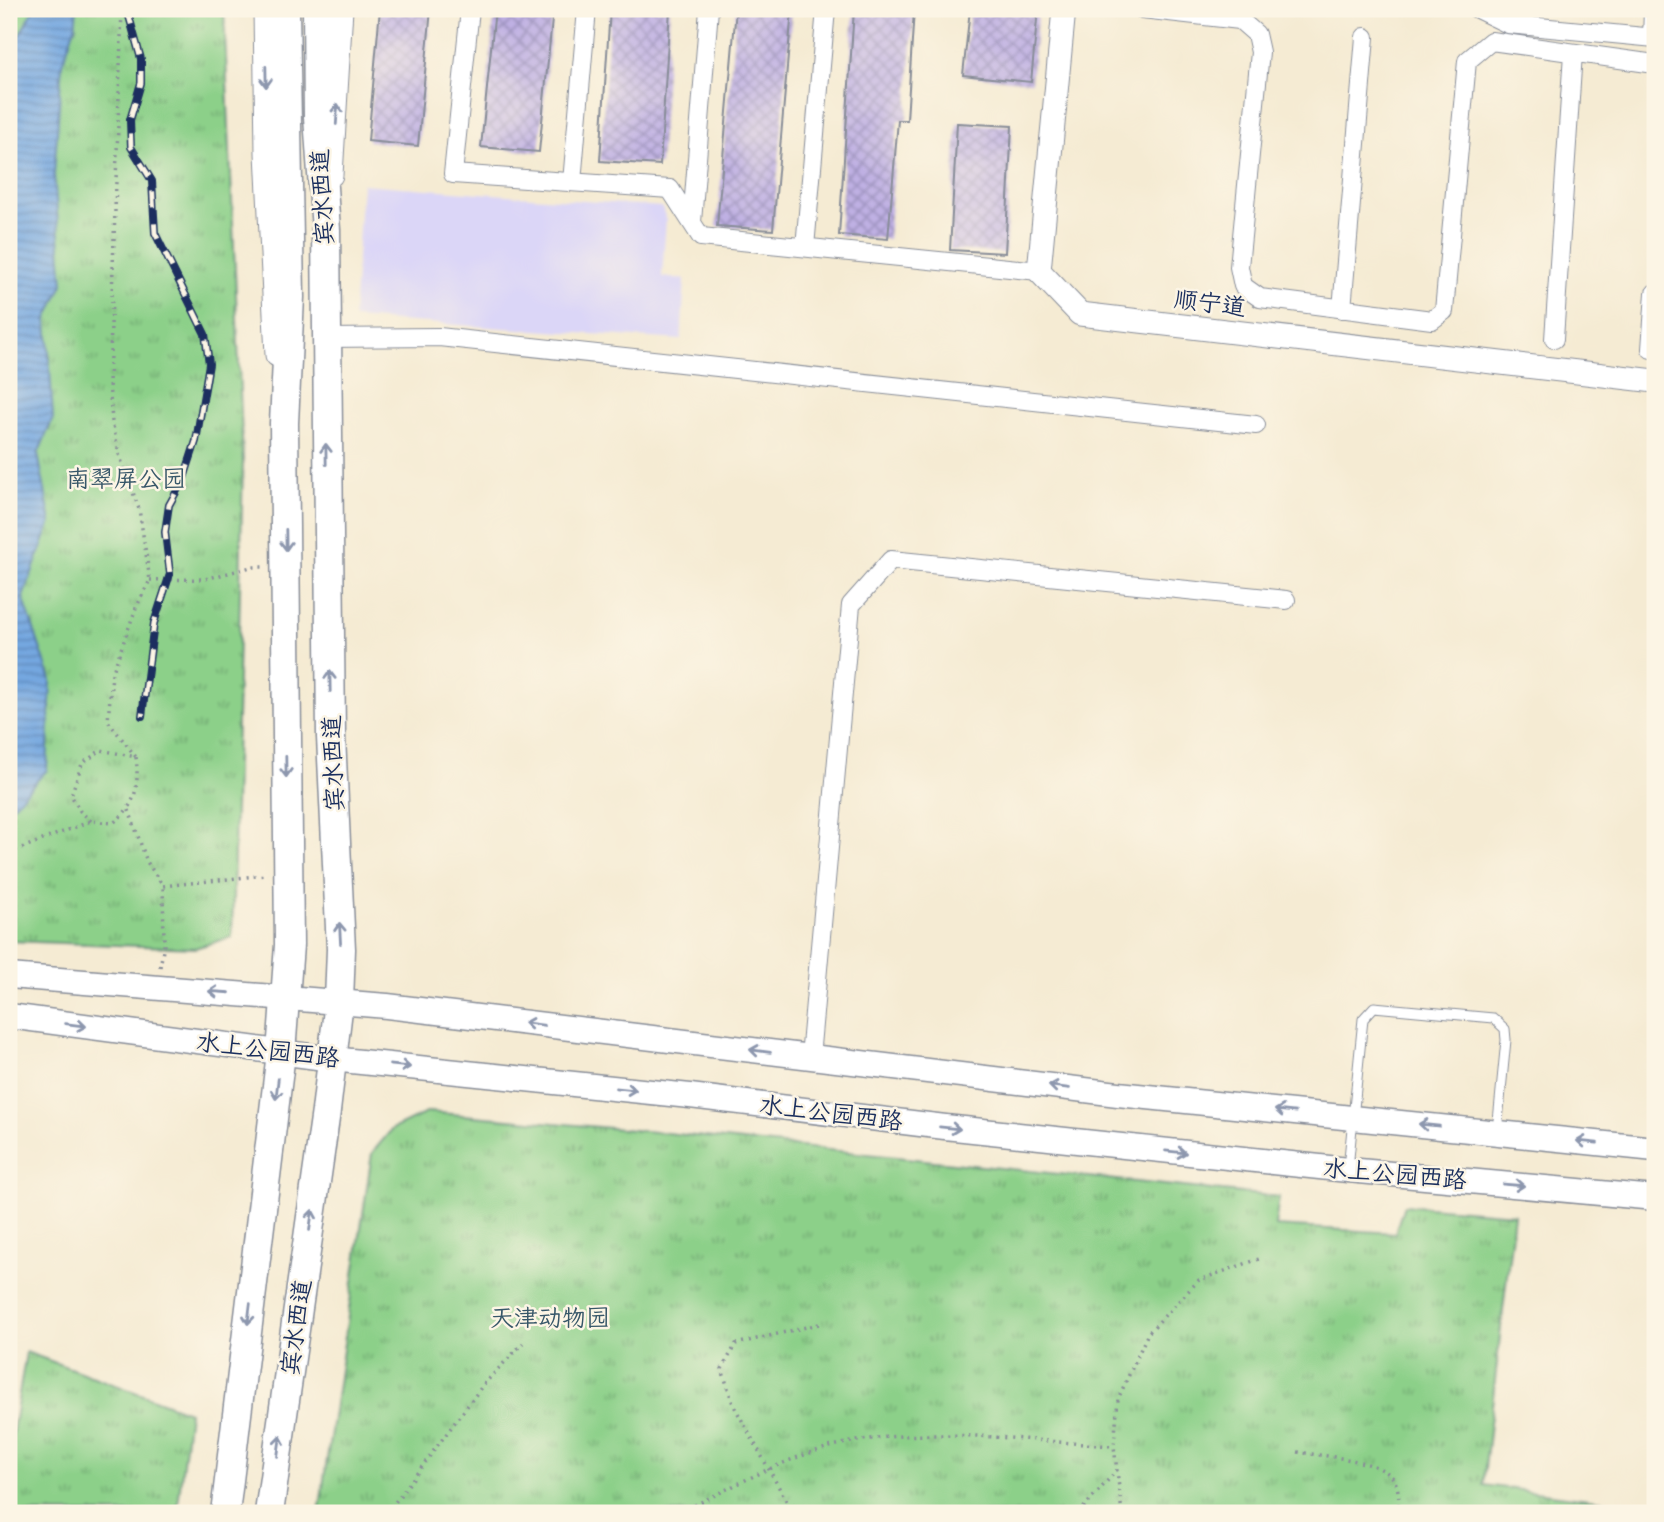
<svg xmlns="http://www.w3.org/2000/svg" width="1664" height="1522" font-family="'Comic Neue','LXGW WenKai TC',sans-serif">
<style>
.built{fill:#dbd6f7}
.park{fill:url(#park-tufts);stroke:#548074;stroke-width:2}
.water{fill:url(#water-rules);stroke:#486b9f;stroke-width:2}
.building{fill:url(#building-cross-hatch)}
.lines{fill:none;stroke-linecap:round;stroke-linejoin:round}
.service-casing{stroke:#888d98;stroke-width:11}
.minor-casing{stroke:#888d98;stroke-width:20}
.tertiary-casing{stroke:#888d98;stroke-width:25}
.secondary-casing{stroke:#888d98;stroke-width:27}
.primary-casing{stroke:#888d98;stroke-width:31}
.path{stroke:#888d98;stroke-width:3.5;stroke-dasharray:2 5;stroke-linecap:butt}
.service{stroke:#fff;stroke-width:9}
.minor{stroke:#fff;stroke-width:18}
.tertiary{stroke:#fff;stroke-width:23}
.secondary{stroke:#fff;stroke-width:24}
.primary{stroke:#fff;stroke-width:28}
.rail-casing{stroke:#1b2f5e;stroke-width:8}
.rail{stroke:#fcf5e5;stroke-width:5;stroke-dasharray:16;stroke-linecap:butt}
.oneway{stroke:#8d97ae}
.labels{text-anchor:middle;stroke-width:5;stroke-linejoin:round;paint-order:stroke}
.street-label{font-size:24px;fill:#1b2f5e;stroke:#fcf5e5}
.park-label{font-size:24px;fill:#375769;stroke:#fcf5e5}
</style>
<defs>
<pattern id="park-tufts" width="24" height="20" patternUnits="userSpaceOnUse" patternTransform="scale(1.75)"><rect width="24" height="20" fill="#8cd089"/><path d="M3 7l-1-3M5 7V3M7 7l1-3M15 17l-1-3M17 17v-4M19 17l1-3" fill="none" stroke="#72a973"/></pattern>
<pattern id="water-rules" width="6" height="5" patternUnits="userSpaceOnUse" patternTransform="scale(1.75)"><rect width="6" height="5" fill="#74a7e0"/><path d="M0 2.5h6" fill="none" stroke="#5e88b9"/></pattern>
<pattern id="building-cross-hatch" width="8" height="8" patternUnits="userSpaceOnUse" patternTransform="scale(1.75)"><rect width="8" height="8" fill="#bfb0e3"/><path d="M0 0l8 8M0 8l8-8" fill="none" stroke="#9a90bb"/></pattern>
</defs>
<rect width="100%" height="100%" fill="#fcf5e5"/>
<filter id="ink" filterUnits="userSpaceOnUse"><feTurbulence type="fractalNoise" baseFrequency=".0143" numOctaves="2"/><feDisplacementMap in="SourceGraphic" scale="14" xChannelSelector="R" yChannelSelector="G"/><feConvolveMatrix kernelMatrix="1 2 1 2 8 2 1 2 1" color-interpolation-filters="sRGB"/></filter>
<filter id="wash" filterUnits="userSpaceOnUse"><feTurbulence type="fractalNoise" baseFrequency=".00686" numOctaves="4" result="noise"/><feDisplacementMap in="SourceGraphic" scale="28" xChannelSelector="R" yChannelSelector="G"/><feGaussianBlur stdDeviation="1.57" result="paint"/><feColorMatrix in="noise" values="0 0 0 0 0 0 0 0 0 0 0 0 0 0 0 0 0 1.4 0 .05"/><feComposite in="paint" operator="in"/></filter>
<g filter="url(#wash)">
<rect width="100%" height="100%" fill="#f5ebd3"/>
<path class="built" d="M 362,184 L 662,207 L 666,219 L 662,277 L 685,279 L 681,340 L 353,318 Z"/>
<path class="park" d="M 9,9 L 224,9 L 243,462 L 232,937 L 195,948 L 9,941 Z
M 428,1112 L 667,1133 L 1279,1197 L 1275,1226 L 1395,1233 L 1404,1205 L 1514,1214 L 1483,1485 L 1635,1505 L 1634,1513 L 319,1513 L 372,1153 L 392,1129 Z
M 26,1352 L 189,1412 L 177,1513 L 9,1513 L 9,1455 Z"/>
<path class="water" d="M 34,9 L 77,9 L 75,27 L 62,64 L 54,175 L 63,284 L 47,319 L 53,418 L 38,454 L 51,522 L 23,597 L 51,680 L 47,770 L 9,810 L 9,54 Z"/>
<g id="blocks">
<path class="building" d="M 380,9 L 431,9 L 418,146 L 368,141 Z
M 495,9 L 553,9 L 539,152 L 481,147 Z
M 610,9 L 670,9 L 660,165 L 600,161 Z
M 736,9 L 792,9 L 773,230 L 717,226 Z
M 854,9 L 914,9 L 907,120 L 898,120 L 888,239 L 839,235 Z
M 970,9 L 1038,9 L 1031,82 L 963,75 Z
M 957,123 L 1012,126 L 1005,253 L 950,250 Z"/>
</g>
</g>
<g filter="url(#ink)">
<use href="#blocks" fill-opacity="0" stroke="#888d98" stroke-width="2"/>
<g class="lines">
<defs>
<path id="service" d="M 1348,1168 L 1363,1019 L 1374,1007 L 1493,1018 L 1505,1029 L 1506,1040 L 1497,1131"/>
<path id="minor" d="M 470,9 L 453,174 L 670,189 L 701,237 L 1039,271
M 1142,9 L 1240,20 L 1256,34 L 1260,52 L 1239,267 L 1243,286 L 1260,298 L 1432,320 L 1444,311 L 1467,61 L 1491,41 L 1655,64
M 1477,9 L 1508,24 L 1655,38
M 1652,38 L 1653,9
M 572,182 L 587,9
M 692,222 L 709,9
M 805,247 L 826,9
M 1655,293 L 1651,349 L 1655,349
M 1342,309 L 1365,37
M 324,338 L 439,337 L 1256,425
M 1554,339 L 1573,53
M 810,1057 L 851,605 L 891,560 L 1286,600"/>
<path id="tertiary" d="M 265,9 L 267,153 L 277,355
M 1064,9 L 1039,271 L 1080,314 L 1655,381
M 331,175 L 341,9"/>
<path id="secondary" d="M 9,976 L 387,1006 L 1118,1094 L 1655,1149
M 9,1016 L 332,1059 L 690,1096 L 945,1127 L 1348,1170 L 1655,1198"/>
<path id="primary" d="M 225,1513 L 281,1053 L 289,945 L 284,423 L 290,297 L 285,9
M 269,1513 L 326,1111 L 339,1001 L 341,949 L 331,737 L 326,230 L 318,117 L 317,9"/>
</defs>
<use href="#service" class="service-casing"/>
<use href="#minor" class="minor-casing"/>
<use href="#tertiary" class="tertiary-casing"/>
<use href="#secondary" class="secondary-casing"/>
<use href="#primary" class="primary-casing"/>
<path class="path" d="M 150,580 L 205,579 L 251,567 L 265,567
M 129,810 L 147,862 L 163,886 L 266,875
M 91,821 L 80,811 L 71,795 L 82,764 L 101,750 L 136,757 L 108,721 L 112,674 L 136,608 L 150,580 L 139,509 L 119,454 L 112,421 L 109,383 L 122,9
M 9,853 L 91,821 L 113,823 C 137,805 139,786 136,757
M 160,967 L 164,945 L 163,886
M 1298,1452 C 1321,1456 1376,1459 1392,1477 C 1400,1486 1399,1502 1398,1513
M 387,1513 L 483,1385 L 523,1343
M 683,1513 L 691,1507 C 736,1485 783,1459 833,1446 C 920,1424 1025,1441 1114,1446
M 793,1513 L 733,1404 L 722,1369 L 736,1344 L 823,1323
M 1079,1513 L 1117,1470
M 1122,1513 L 1114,1446 L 1118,1399 L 1148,1333 L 1199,1280 L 1259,1259"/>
<use href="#service" class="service"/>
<use href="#minor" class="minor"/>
<use href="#tertiary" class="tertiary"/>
<use href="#secondary" class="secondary"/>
<use href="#primary" class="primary"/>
<defs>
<path id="rail" d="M 127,9 L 141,59 L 141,83 L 130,120 L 131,147 L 152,181 L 155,233 L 205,334 L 209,364 L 196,441 L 184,478 L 169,505 L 165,532 L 170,574 L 154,623 L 142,716"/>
</defs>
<use href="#rail" class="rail-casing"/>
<use href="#rail" class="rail"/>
</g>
<defs><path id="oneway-shaft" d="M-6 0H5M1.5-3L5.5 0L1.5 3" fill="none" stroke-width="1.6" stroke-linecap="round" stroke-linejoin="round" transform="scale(1.75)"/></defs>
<g class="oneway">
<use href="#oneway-shaft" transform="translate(266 77) rotate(89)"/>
<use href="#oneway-shaft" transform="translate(337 114) rotate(-86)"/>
<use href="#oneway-shaft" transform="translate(326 454) rotate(-91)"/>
<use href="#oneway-shaft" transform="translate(286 540) rotate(89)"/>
<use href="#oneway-shaft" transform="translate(330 681) rotate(-91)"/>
<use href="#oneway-shaft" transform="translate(286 767) rotate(89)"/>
<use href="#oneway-shaft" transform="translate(340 933) rotate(-93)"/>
<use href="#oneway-shaft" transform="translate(219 992) rotate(-176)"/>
<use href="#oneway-shaft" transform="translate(534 1024) rotate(-173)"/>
<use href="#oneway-shaft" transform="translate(76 1025) rotate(8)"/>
<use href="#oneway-shaft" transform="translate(760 1051) rotate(-173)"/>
<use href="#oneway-shaft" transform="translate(400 1066) rotate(6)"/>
<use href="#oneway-shaft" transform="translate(1059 1087) rotate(-173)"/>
<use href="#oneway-shaft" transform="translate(277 1089) rotate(97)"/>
<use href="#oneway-shaft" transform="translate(626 1089) rotate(6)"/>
<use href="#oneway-shaft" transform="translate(1285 1111) rotate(-174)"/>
<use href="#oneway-shaft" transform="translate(1429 1125) rotate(-174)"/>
<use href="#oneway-shaft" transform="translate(950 1128) rotate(6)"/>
<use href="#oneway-shaft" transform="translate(1587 1142) rotate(-174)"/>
<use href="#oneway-shaft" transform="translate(1176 1152) rotate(6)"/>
<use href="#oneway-shaft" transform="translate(1514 1185) rotate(5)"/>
<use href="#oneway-shaft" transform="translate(311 1220) rotate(-82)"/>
<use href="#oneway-shaft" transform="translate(249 1314) rotate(97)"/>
<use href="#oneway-shaft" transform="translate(279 1446) rotate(-82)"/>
</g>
</g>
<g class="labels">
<g class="street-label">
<text transform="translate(322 197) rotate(-93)" y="8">宾水西道</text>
<text transform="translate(1210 303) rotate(7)" y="8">顺宁道</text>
<text transform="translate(333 763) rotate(-92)" y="8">宾水西道</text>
<text transform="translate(268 1050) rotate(7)" y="8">水上公园西路</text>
<text transform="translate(831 1113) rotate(7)" y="8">水上公园西路</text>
<text transform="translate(1395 1174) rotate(5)" y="8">水上公园西路</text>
<text transform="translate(296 1327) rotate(-82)" y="8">宾水西道</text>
</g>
<g class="park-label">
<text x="126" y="487">南翠屏公园</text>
<text x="550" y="1326">天津动物园</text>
</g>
</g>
<rect width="1664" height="1522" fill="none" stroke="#fcf5e5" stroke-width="35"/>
</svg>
